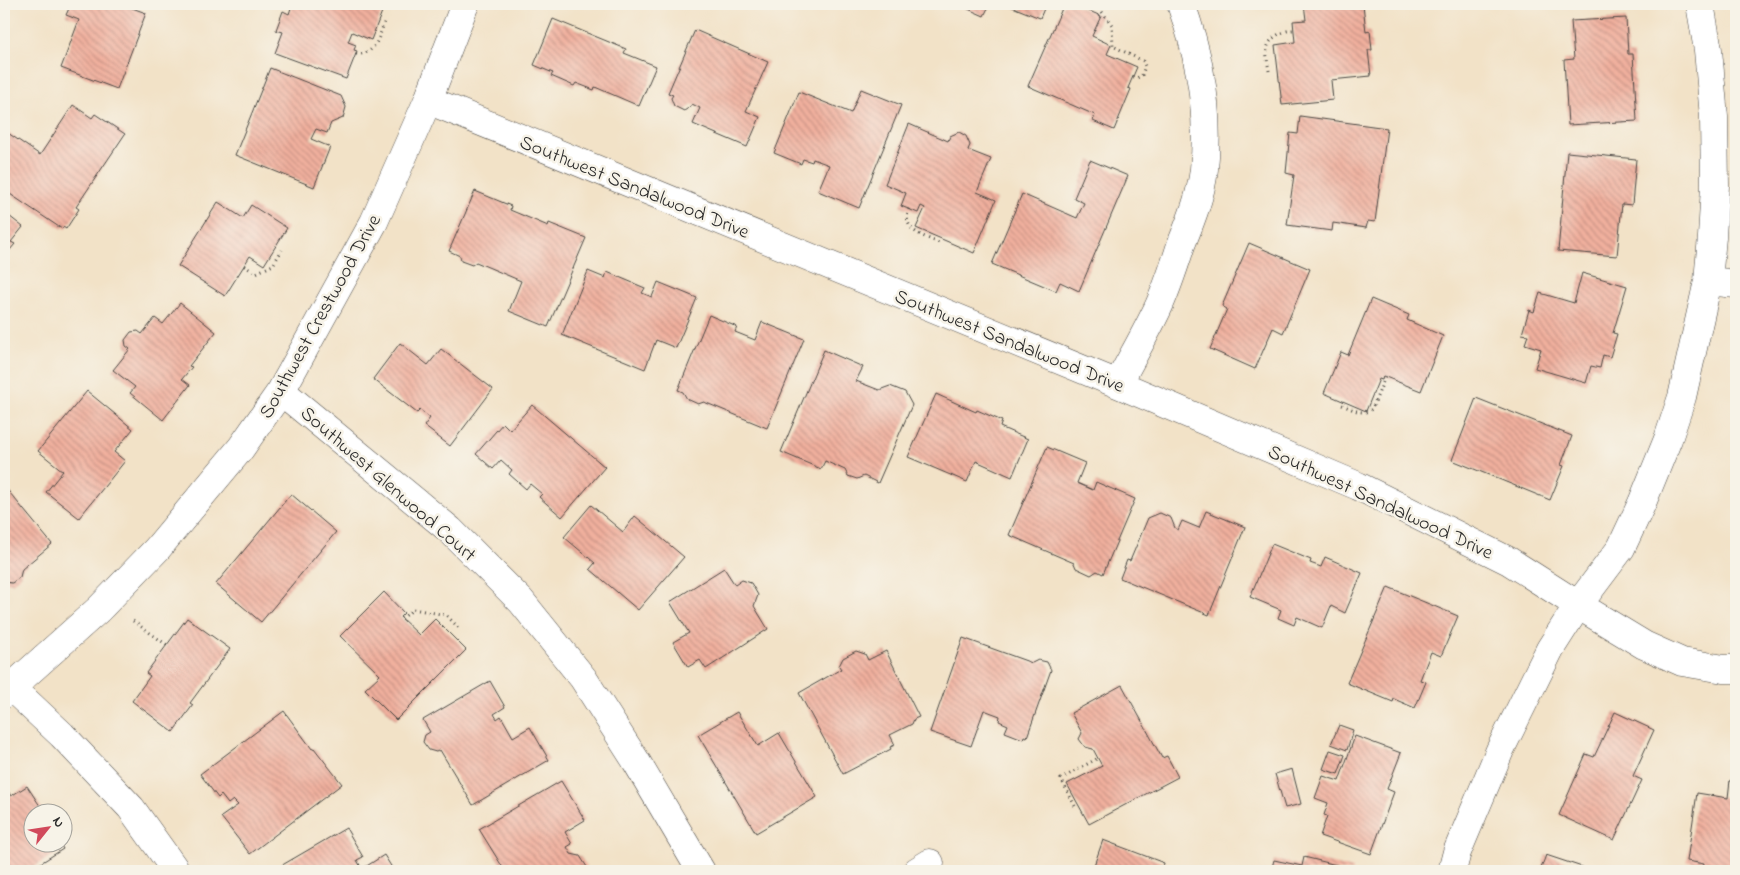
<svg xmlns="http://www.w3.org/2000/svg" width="1740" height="875" font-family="'Indie Flower',sans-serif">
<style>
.building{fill:url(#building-back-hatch)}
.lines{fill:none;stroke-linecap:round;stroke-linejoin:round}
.street-casing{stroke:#494642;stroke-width:29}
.path{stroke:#494642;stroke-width:3;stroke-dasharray:1 4;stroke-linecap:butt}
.street{stroke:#fff;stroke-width:28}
.labels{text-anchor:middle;stroke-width:5;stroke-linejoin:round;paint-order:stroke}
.street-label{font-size:20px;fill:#2b2b2b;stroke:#f7f3e8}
</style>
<defs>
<pattern id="building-back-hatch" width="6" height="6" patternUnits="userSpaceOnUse" patternTransform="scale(1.25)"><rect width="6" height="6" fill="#f1b09e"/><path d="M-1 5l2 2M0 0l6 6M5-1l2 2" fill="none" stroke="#c38f81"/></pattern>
</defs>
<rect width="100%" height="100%" fill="#f7f3e8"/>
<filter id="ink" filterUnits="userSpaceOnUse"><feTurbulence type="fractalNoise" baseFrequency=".02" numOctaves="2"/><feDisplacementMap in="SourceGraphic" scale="10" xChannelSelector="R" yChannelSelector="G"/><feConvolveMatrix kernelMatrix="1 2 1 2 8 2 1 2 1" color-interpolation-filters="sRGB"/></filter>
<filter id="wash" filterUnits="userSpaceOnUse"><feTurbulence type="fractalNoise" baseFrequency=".0096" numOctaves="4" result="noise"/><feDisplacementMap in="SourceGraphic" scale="20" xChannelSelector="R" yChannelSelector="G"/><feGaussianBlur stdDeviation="1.12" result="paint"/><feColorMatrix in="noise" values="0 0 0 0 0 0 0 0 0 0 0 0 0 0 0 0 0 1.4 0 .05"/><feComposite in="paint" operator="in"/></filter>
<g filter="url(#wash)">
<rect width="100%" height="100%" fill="#f2e2c7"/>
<g id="blocks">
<path class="building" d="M 71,4 L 121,4 L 146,13 L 117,89 L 61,68 L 79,20 L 66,15 Z
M 280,4 L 385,4 L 371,40 L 352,32 L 348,42 L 356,45 L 354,50 L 357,51 L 346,79 L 275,53 L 283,32 L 276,30 L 283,11 L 289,14 L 291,8 Z
M 957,4 L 990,4 L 984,16 Z
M 1005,4 L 1046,4 L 1040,18 Z
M 1064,4 L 1073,4 L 1101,16 L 1092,36 L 1111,45 L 1107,54 L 1137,67 L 1128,88 L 1131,89 L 1114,130 L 1093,121 L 1095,115 L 1028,86 Z
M 1304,4 L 1363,4 L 1366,32 L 1370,31 L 1372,50 L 1368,50 L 1371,76 L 1331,80 L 1333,100 L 1282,105 L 1275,45 L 1295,42 L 1293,21 L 1306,20 Z
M 1626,18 L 1628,54 L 1633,54 L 1637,121 L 1568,125 L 1564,60 L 1574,59 L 1571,21 Z
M 553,19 L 626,49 L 624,53 L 656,66 L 639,106 L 595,87 L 594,90 L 576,83 L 574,86 L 551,76 L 553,73 L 534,65 Z
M 695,30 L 768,62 L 746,111 L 760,117 L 747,147 L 693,124 L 700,108 L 692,104 L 690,107 L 684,111 L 674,106 L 671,98 L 673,95 L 668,93 Z
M 270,68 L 341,96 L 346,107 L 343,118 L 331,123 L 327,133 L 316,129 L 311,139 L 330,147 L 314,187 L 235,155 Z
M 861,89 L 901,105 L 859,208 L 818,191 L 829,165 L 813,159 L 812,162 L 803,159 L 801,164 L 774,153 L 799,92 L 851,113 Z
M 73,105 L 92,118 L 95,114 L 125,134 L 76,207 L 79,209 L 66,229 L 63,227 L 62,229 L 4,190 L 4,140 L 8,133 L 40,155 Z
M 1300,116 L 1387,128 L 1375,222 L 1368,221 L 1366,228 L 1333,223 L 1332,231 L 1287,225 L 1294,175 L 1286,173 L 1290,133 L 1298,134 Z
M 909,124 L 948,141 L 950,136 L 959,132 L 966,136 L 970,145 L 968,150 L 991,159 L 977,192 L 996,200 L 974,253 L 916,228 L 925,208 L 921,206 L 918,213 L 901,206 L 906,193 L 885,184 Z
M 1567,152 L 1636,159 L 1632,205 L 1622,204 L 1617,256 L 1558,251 Z
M 1090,160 L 1128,176 L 1079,291 L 1060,282 L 1056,291 L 992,264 L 1022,194 L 1077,218 L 1084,203 L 1074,198 Z
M 475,191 L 511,206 L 510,210 L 548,226 L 549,223 L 586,238 L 548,327 L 509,311 L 521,281 L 476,262 L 472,265 L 461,261 L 460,256 L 449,251 Z
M 218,202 L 243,218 L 251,205 L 287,228 L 264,265 L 250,256 L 225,296 L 178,266 Z
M 4,212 L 23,227 L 11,242 L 15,244 L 4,257 Z
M 1249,243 L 1310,269 L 1283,333 L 1273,328 L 1255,369 L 1210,349 L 1227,309 L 1222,306 Z
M 588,271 L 605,278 L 607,272 L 645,288 L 642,293 L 652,297 L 658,282 L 697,298 L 676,348 L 656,340 L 645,369 L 562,335 Z
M 1582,273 L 1627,286 L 1613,333 L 1617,334 L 1610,357 L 1603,355 L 1600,368 L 1591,366 L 1586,383 L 1535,368 L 1541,349 L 1525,344 L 1528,335 L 1522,334 L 1529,310 L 1534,312 L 1540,293 L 1574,303 Z
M 1371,299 L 1409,315 L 1407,320 L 1443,336 L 1421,391 L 1383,376 L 1382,380 L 1379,379 L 1366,411 L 1324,393 L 1341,352 L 1348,355 Z
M 180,303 L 216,332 L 189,366 L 192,367 L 182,379 L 190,385 L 163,420 L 130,393 L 135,387 L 113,370 L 130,349 L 126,346 L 125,340 L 131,332 L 138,331 L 142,334 L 155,318 L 163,324 Z
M 709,315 L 737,327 L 735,332 L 755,340 L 762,322 L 804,339 L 767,428 L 704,402 L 698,404 L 687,399 L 683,392 L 678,390 Z
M 400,343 L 428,365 L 441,349 L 493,389 L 450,446 L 424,426 L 430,418 L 420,410 L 417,413 L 373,379 Z
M 824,350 L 863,367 L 856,381 L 879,390 L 890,386 L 905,392 L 912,405 L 878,483 L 864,476 L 857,479 L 848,476 L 845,470 L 825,461 L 821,469 L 781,452 Z
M 87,391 L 133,429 L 114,452 L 125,461 L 79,518 L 46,492 L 63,471 L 38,451 Z
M 936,394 L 976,412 L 977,410 L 1002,421 L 1000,427 L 1028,439 L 1012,477 L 976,461 L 967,482 L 908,457 Z
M 1476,398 L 1572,436 L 1561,465 L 1564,466 L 1550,500 L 1452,460 Z
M 532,405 L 605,467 L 562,517 L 539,497 L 542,494 L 530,484 L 526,489 L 509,474 L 512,470 L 501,460 L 493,469 L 476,454 L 503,423 L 510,430 Z
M 1047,447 L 1085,463 L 1077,483 L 1093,490 L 1096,482 L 1135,499 L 1103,574 L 1097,571 L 1091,575 L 1076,568 L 1074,563 L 1009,535 Z
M 5,487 L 52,544 L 22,569 L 20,577 L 12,583 L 4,582 Z
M 291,494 L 336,532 L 261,622 L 216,584 Z
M 591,505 L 623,532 L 635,516 L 684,557 L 638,610 L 590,569 L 595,563 L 564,537 Z
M 1206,511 L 1245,527 L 1209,615 L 1120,578 L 1127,560 L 1130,561 L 1148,518 L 1160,513 L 1171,518 L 1175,528 L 1178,530 L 1182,521 L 1199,528 Z
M 1272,544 L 1311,560 L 1310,563 L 1321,567 L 1325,557 L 1362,573 L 1345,613 L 1331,606 L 1322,628 L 1297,617 L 1294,625 L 1278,618 L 1281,610 L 1250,597 Z
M 724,568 L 735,585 L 742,580 L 751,583 L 758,595 L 754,606 L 768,629 L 706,669 L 700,660 L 688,667 L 673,642 L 689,633 L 670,602 Z
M 1388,587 L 1458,616 L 1441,656 L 1431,652 L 1420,680 L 1426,682 L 1415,708 L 1394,699 L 1393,702 L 1347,683 Z
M 384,592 L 404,613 L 400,617 L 419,635 L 435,619 L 466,650 L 396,720 L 365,689 L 380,675 L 340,636 Z
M 187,618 L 230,649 L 190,703 L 193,705 L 173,732 L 132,701 L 150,676 L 146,673 Z
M 963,638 L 1032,663 L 1038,660 L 1047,662 L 1051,670 L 1027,737 L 1024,736 L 1023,739 L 1005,732 L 1008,725 L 999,721 L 1000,716 L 984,710 L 971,746 L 930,732 Z
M 856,651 L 865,654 L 868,660 L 886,651 L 919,717 L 914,719 L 912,724 L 890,735 L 895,745 L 890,747 L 891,749 L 843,774 L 799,693 L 841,669 L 839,666 L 843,658 Z
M 490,681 L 505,707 L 494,714 L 497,719 L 501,716 L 513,737 L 530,727 L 549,760 L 473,805 L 440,750 L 436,752 L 429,750 L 423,742 L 425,735 L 430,732 L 423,720 Z
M 1122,685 L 1162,758 L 1167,756 L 1178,777 L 1089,824 L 1067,784 L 1102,766 L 1093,749 L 1085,747 L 1079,739 L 1082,733 L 1071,713 Z
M 284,711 L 312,749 L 314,748 L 342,784 L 250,854 L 221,817 L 238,805 L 233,800 L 228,804 L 221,795 L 218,798 L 200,774 Z
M 737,712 L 758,746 L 779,733 L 817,797 L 756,833 L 698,735 Z
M 1615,712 L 1654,730 L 1633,776 L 1642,780 L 1614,840 L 1559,815 L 1586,754 L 1594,757 Z
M 1339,725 L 1353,730 L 1347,750 L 1331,744 Z
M 1355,736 L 1401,753 L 1387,789 L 1394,792 L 1371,854 L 1320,836 L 1327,816 L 1324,815 L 1328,803 L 1315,798 L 1323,776 L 1339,781 Z
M 1330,750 L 1345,755 L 1338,774 L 1323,769 Z
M 1292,769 L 1301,804 L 1285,808 L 1275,774 Z
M 1730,780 L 1736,781 L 1736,871 L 1703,871 L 1704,864 L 1687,861 L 1697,793 L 1728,798 Z
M 561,781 L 585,820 L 565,832 L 572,844 L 567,847 L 571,854 L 580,856 L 587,867 L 585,871 L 505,871 L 479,829 Z
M 4,785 L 11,796 L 27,786 L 44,812 L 32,812 L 32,842 L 59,842 L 63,849 L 28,871 L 4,871 Z
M 346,828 L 363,857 L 357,860 L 362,869 L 384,855 L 394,871 L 272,871 Z
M 1103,840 L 1164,863 L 1162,871 L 1092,871 Z
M 1546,855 L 1594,871 L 1540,871 Z
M 1304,857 L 1353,869 L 1353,871 L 1271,871 L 1274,860 L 1302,866 Z"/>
</g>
</g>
<g filter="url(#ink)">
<use href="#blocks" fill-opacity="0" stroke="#494642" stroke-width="1"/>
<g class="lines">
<defs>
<path id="street" d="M 428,100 L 1118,384 L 1358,486 L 1509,561 L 1578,605 L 1644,645 L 1682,662 L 1724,669 L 1736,669
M 1708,281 L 1736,284
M 1118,384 C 1131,359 1145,335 1157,310 C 1167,289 1174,267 1181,245 C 1191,220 1201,196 1204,169 C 1210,112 1200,57 1181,4
M 281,391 L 450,530 L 521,601 L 583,678 L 636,761 L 701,871
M 12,688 L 62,735 L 131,808 L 176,871
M 4,694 L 99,609 L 157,549 L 241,448 L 281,391 L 374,222 L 428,100 L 465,4
M 917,871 L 930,863
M 1452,871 L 1457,852 L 1500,750 L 1550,649 L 1578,605 L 1621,548 L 1642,503 L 1668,439 L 1682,397 L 1708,281 L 1712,237 L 1715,186 L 1714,117 L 1708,50 L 1700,4"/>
</defs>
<use href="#street" class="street-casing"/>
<path class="path" d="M 1096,4 L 1112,25 L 1113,46 L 1143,61 L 1145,66 L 1142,75 L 1137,78 L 1133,78
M 356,54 C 376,56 380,34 385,20
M 1269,71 C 1268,64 1266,57 1267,50 C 1268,38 1283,30 1294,30
M 909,209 C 901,231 924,236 939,243
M 244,266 L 256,273 L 273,265 L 282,250
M 1342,405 C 1353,409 1362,416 1372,409 L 1385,377
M 402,619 L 413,609 L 446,615 L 459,628
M 133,621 L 167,645
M 1075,806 L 1061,779 L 1098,758
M 1065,871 C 1075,865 1082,864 1093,868"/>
<use href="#street" class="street"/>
</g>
</g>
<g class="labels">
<g class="street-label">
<text transform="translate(635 186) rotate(22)" y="7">Southwest Sandalwood Drive</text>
<text transform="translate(319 316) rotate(-61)" y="7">Southwest Crestwood Drive</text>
<text transform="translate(1010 340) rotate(22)" y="7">Southwest Sandalwood Drive</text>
<text transform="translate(389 483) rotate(41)" y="7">Southwest Glenwood Court</text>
<text transform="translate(1381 501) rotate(25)" y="7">Southwest Sandalwood Drive</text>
</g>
</g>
<rect width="1740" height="875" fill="none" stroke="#f7f3e8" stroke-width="20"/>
<g transform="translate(48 828) rotate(60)"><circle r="24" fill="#f7f3e8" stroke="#a5a39c"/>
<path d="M0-4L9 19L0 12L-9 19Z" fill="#d1495b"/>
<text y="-8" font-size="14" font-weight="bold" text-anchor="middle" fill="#2b2b2b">N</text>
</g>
</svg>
